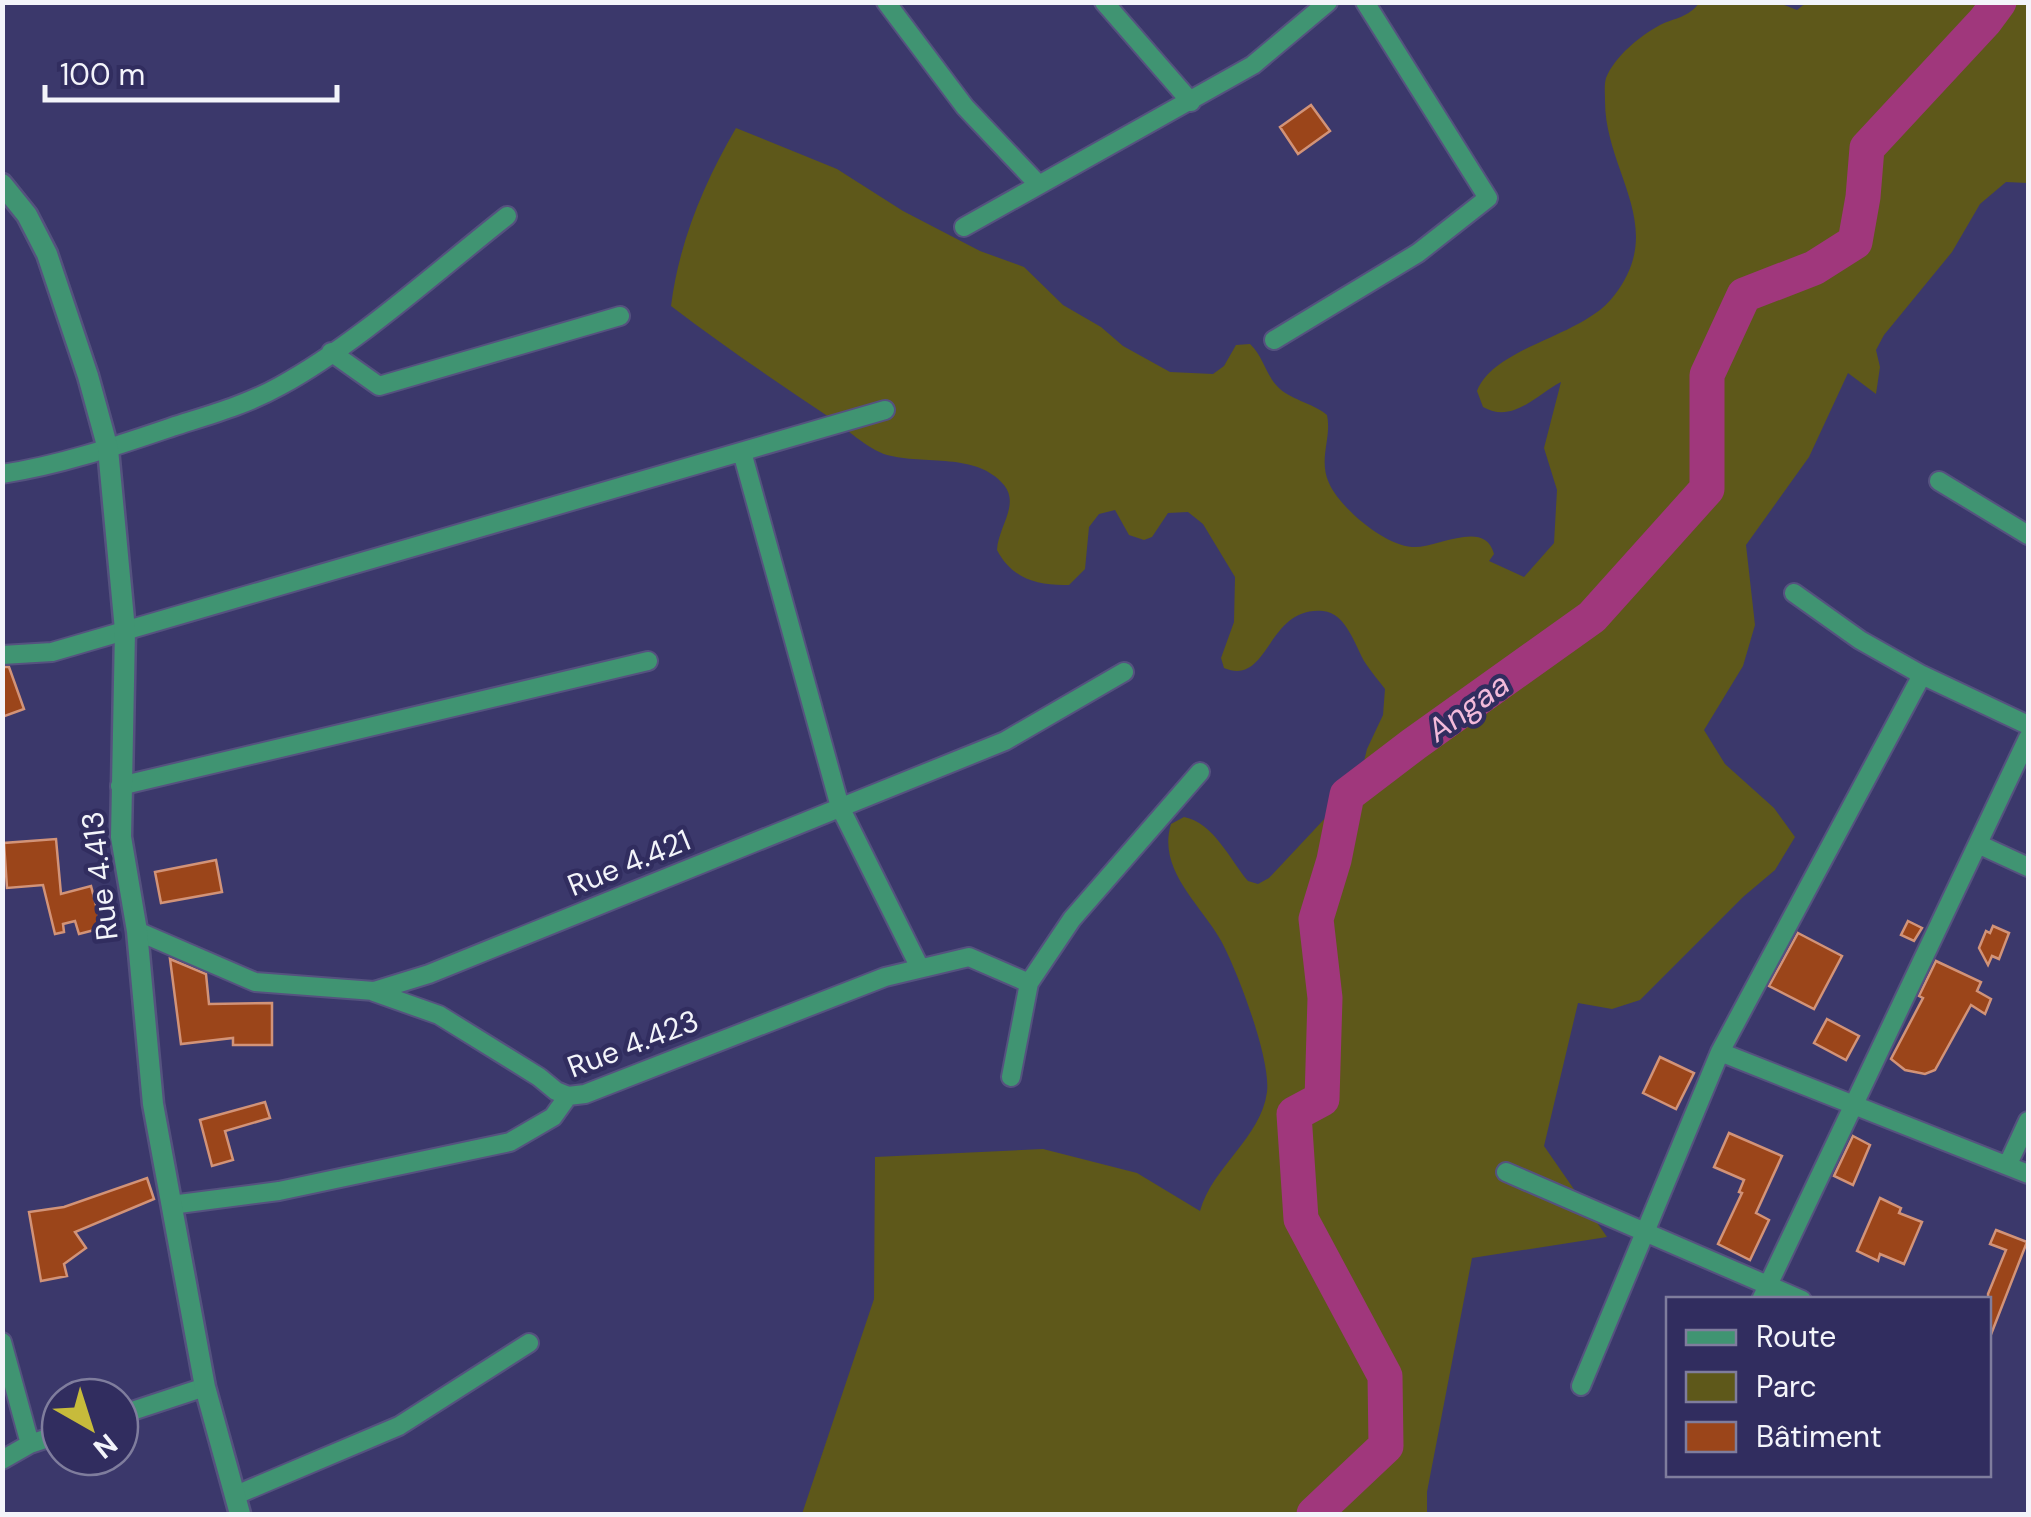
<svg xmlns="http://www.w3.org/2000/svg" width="2031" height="1517" font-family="'DM Sans',sans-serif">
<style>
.green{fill:#5e581a}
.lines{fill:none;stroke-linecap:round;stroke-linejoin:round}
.river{stroke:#a0377c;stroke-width:35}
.building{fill:#9b451a;stroke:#d29378;stroke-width:2.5}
.minor-casing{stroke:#55527f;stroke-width:22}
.tertiary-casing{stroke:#55527f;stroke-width:25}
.minor{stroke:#409472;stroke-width:18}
.tertiary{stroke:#409472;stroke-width:20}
.labels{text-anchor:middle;stroke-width:9;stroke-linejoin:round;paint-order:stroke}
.street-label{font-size:30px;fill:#f3f4fa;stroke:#312d5f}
.water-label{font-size:32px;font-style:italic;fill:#f2bada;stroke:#312d5f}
</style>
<rect width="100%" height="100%" fill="#3b386b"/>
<path class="green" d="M 1807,2 L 2028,3 L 2028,183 L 2006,182 L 1980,204 L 1952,252 L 1884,335 L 1876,350 L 1880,367 L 1876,394 L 1848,373 L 1809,457 L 1746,545 L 1755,625 L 1743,666 L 1704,730 L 1725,764 L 1774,808 L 1795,837 L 1775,870 L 1743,897 L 1640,1000 L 1612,1009 L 1578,1003 L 1544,1146 L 1607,1237 L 1472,1258 L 1427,1492 L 1427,1514 L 802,1514 L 874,1299 L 875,1157 L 1043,1149 L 1137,1173 L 1200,1211 C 1212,1167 1261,1138 1267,1092 C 1271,1059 1237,969 1220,939 C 1200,904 1157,869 1171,824 L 1184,817 C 1214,823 1230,860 1248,881 L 1258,884 L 1269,878 L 1359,782 L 1367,749 L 1383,715 L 1385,689 C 1379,681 1372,673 1366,664 C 1355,647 1347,613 1323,611 C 1266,606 1270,687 1224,668 L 1221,658 L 1234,622 L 1235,577 L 1203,524 L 1188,512 L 1168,513 L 1152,537 L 1144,540 L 1129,535 L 1115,510 L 1099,514 L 1089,527 L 1085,569 L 1069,585 C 1038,586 1012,579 997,550 C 998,527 1020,505 1004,485 C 977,452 924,465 887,455 C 867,449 846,428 829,417 C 775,381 722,345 671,306 C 679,242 704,183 736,128 L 837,169 L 903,211 L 980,251 L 1024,267 L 1063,305 L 1101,327 L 1123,346 L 1170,372 L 1213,374 L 1224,366 L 1236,345 L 1250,344 C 1263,356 1265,373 1277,386 C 1288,399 1313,403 1327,415 C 1332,438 1318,459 1329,483 C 1340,508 1384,545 1412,547 C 1436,549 1485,518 1494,554 L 1489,561 L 1524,577 L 1554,543 L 1557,490 L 1544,448 L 1561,382 C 1536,395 1513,424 1483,407 L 1477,391 C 1495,346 1582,337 1613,297 C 1669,227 1605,173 1605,101 C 1605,93 1604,85 1606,78 C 1615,56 1640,36 1660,25 C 1675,18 1689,17 1699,3 L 1779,3 L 1797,10 Z"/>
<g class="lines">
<path class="river" d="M 1314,1514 L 1386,1446 L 1385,1376 L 1301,1219 L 1294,1114 L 1322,1099 L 1325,998 L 1316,919 L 1334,860 L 1347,795 L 1414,744 L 1592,617 L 1707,489 L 1707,375 L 1744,295 L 1814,268 L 1855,242 L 1863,197 L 1867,148 L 1985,21 L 1999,2"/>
</g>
<path class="building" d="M 1311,105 L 1330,131 L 1298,154 L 1280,127 Z
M 2,667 L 9,667 L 24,709 L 2,717 Z
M 56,839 L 61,894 L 91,886 L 102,928 L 79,934 L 75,921 L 63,924 L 64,932 L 55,934 L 43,885 L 7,888 L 4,843 Z
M 216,860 L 222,892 L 161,903 L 155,872 Z
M 1908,921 L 1922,928 L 1914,941 L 1901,935 Z
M 1993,926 L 2009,933 L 1999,959 L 1992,956 L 1988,965 L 1979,948 L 1986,931 L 1990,933 Z
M 1798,933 L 1842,956 L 1814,1009 L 1769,986 Z
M 170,959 L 206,974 L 209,1004 L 272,1003 L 272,1045 L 233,1045 L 233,1038 L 181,1044 Z
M 1936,961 L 1981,982 L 1977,991 L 1991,999 L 1985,1014 L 1971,1005 L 1935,1070 L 1925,1074 L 1905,1070 L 1891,1059 L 1923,998 L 1919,996 Z
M 1827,1019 L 1859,1036 L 1846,1060 L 1814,1043 Z
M 1660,1057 L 1694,1073 L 1676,1109 L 1643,1093 Z
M 265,1102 L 270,1118 L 225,1131 L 233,1160 L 212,1166 L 200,1120 Z
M 1729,1133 L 1782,1156 L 1756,1213 L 1769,1220 L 1750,1260 L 1718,1244 L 1742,1193 L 1739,1192 L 1744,1180 L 1714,1167 Z
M 1853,1136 L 1870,1145 L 1853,1185 L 1834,1176 Z
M 147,1178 L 154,1199 L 75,1232 L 86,1248 L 64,1264 L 67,1276 L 41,1281 L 29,1212 L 64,1207 Z
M 1880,1198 L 1901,1208 L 1899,1213 L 1922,1222 L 1904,1264 L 1880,1254 L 1878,1261 L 1857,1251 Z
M 1996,1230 L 2027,1242 L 1990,1337 L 1988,1294 L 2006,1250 L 1990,1244 Z"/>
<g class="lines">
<defs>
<path id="minor" d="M 886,2 L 965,107 L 1038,184
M 1104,2 L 1191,102
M 964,227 L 1253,65 L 1328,2
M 1274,340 L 1418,253 L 1488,198 L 1365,2
M 331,352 L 379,386 L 620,316
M 742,452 L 840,807 L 920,968
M 2,474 C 61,465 116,446 172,427 C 209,415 246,405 280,386 C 357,344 437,271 507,216
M 1939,481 L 2028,535
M 1794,593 L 1860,640 L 1922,675 L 2028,725
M 2,655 L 52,652 L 885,410
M 120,786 L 648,661
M 1978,844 L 2028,867
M 137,931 L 255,982 L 374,991 L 429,974 L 1005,741 L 1124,672
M 374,992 L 439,1015 L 539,1077 L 556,1091 L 568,1096
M 1720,1052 L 2028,1174
M 1011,1077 L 1029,983 L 1072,919 L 1200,772
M 2008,1164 L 2028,1121
M 1506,1172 L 1802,1300
M 171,1205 L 279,1191 L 510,1142 L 553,1117 L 568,1096 L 585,1094 L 885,977 L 969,957 L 1029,983
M 1761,1300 L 2028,738
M 2,1342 L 30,1444
M 1581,1386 L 1720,1052 L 1922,675
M 120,1415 L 205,1387
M 2,1460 L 30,1444 L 60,1434
M 236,1495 L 399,1426 L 529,1343"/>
<path id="tertiary" d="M 2,184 L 27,215 L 47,254 L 88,376 L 108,449 L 125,630 L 121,837 L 137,931 L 153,1104 L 205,1387 L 240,1514"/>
</defs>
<use href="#minor" class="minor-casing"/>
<use href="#tertiary" class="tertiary-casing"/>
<use href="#minor" class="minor"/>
<use href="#tertiary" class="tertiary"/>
</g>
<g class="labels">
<g class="street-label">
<text transform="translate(629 863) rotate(-22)" y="10">Rue 4.421</text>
<text transform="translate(100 876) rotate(-97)" y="10">Rue 4.413</text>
<text transform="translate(633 1044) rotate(-21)" y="10">Rue 4.423</text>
</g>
<g class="water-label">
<text transform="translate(1468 707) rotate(-36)" y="11">Angaa</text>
</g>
</g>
<rect width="2031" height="1517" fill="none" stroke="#f3f4fa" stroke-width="10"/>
<rect x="1666" y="1297" width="325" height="180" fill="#312d5f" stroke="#7f7d9d" stroke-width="2.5"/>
<rect x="1686" y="1330" width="50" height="15" fill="#409472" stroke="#7f7d9d" stroke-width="2.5"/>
<text x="1756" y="1347" font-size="30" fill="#f3f4fa">Route</text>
<rect x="1686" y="1372" width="50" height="30" fill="#5e581a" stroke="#7f7d9d" stroke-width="2.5"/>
<text x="1756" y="1397" font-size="30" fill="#f3f4fa">Parc</text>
<rect x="1686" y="1422" width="50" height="30" fill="#9b451a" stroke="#7f7d9d" stroke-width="2.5"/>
<text x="1756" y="1447" font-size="30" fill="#f3f4fa">Bâtiment</text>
<g transform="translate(90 1427) rotate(141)"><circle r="48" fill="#312d5f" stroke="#7f7d9d" stroke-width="2.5"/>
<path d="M0-8L18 38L0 25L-18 38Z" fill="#c7bb3b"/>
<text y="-15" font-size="28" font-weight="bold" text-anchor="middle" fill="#f3f4fa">N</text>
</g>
<path d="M45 85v15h292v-15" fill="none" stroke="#f3f4fa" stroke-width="5"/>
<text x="60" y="85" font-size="30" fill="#f3f4fa" stroke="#312d5f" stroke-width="8" paint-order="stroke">100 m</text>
</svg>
